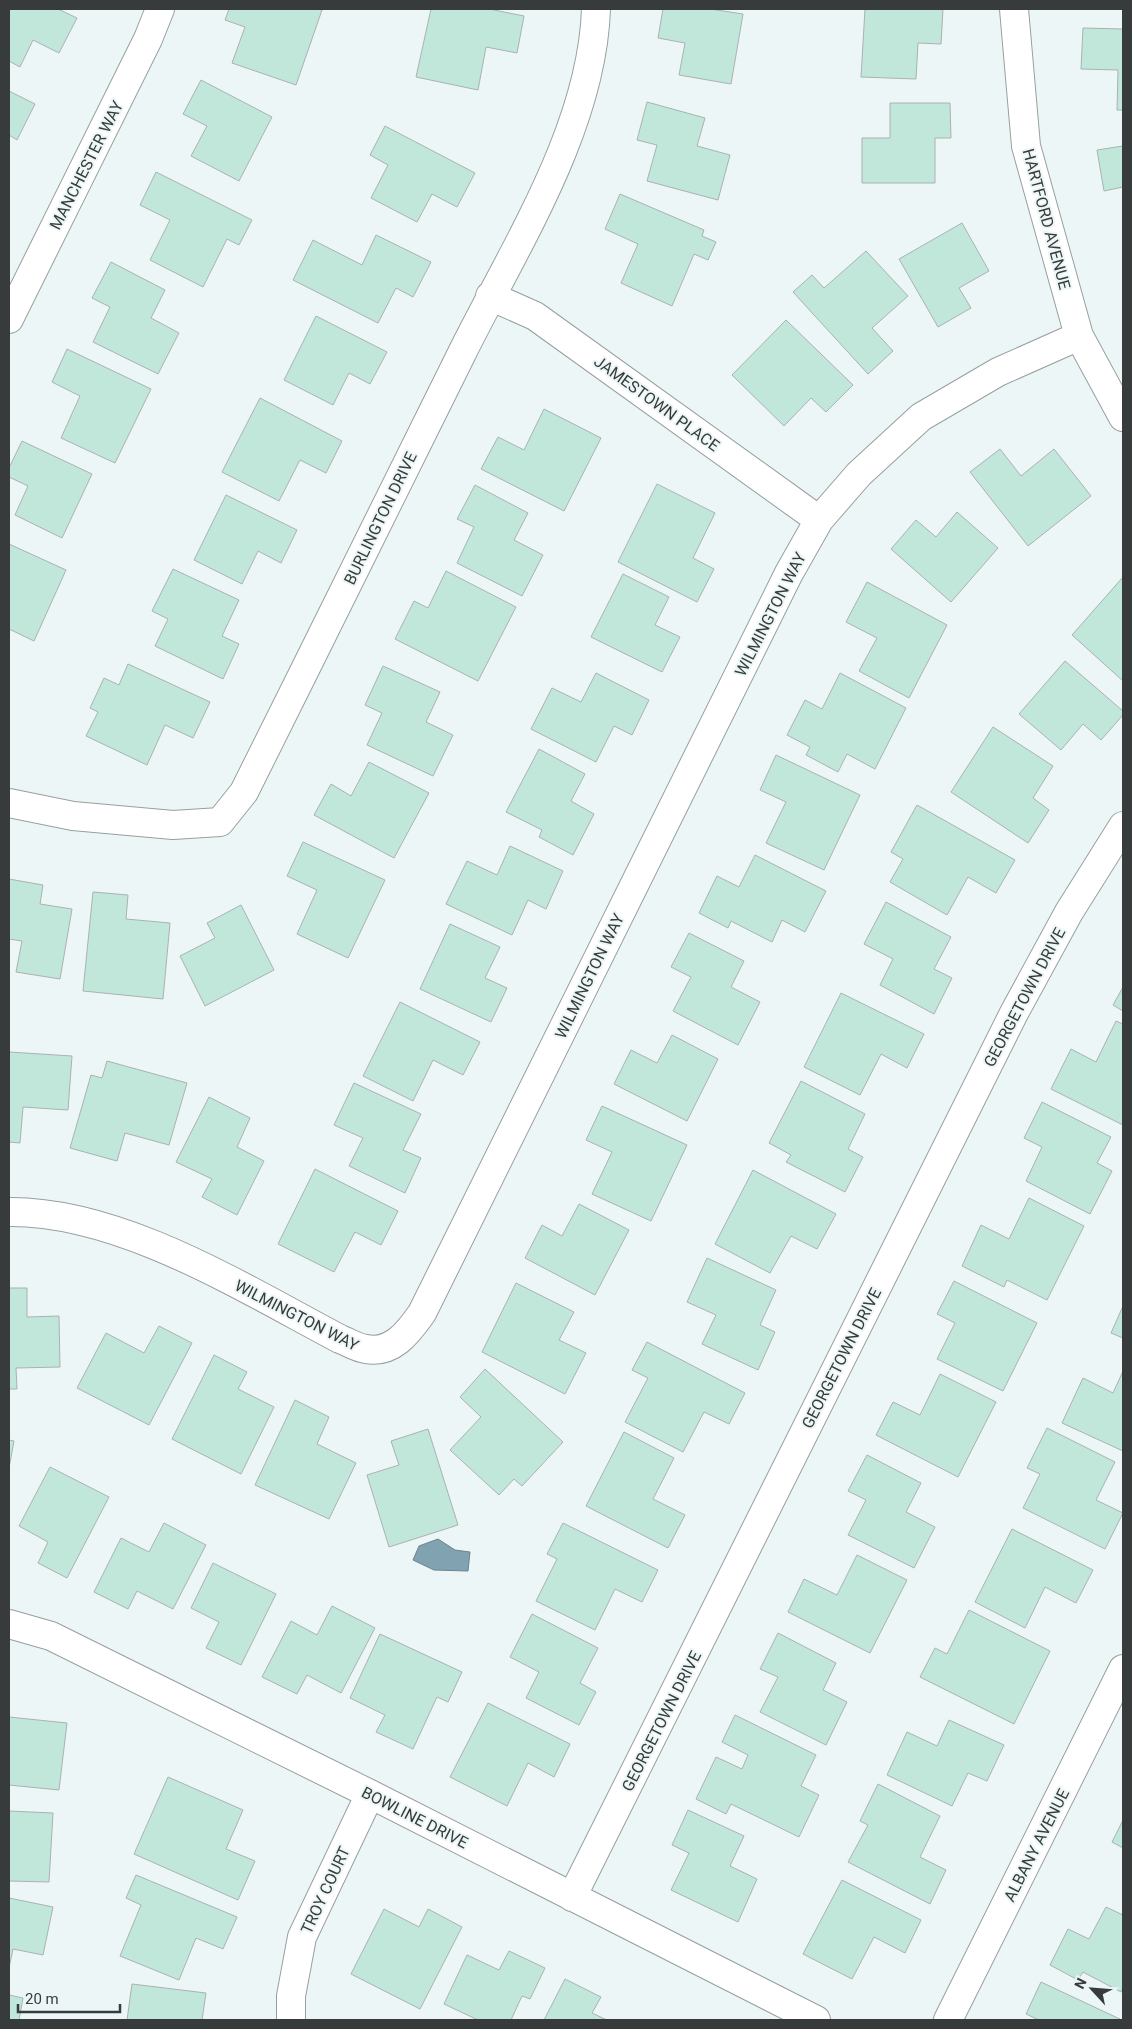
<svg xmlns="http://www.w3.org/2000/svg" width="1132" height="2029" font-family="Roboto,sans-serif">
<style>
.water{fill:#81a2b1;stroke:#6b838e}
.building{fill:#c1e7db;stroke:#aab2b0}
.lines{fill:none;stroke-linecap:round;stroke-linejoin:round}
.minor-casing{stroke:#97a09f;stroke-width:30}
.minor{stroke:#fff;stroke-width:28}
.labels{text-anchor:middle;stroke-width:4;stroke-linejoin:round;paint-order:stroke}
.street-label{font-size:16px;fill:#373b3b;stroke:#edf6f6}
</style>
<rect width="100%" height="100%" fill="#edf6f6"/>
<path class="water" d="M 438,1539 L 455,1550 L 470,1552 L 468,1571 L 434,1570 L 413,1560 L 419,1546 Z"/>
<path class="building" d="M 9,9 L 58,9 L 77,18 L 59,53 L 33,40 L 20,67 L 9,61 Z
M 229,9 L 317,9 L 322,10 L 296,85 L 232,63 L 245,27 L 225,20 Z
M 431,9 L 489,9 L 524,16 L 517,53 L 486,47 L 478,90 L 416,77 Z
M 663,9 L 710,9 L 743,14 L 731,84 L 679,75 L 685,43 L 658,38 Z
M 865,9 L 943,9 L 941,44 L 918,43 L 916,79 L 861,77 Z
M 1083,28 L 1123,29 L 1123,110 L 1117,110 L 1118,70 L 1081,69 Z
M 201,80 L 272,117 L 239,181 L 191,156 L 207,126 L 183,114 Z
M 9,91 L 35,104 L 17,140 L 9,135 Z
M 647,102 L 705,118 L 697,146 L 730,155 L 718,200 L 647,181 L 657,145 L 637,140 Z
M 890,103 L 950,103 L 951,138 L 935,138 L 935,183 L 862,183 L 862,138 L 890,138 Z
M 385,126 L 475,173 L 457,207 L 432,194 L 417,222 L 371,198 L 388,165 L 370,155 Z
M 1123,146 L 1123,187 L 1104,191 L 1097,150 Z
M 156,172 L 252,220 L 239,245 L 227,239 L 203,287 L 150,260 L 170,220 L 140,205 Z
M 620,194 L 704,230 L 702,236 L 716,242 L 708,260 L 694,254 L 672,306 L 621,283 L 638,244 L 605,229 Z
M 962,223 L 989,271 L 959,288 L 971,308 L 938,327 L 899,259 Z
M 376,235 L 431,262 L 413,297 L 396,288 L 378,323 L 293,280 L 313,240 L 362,265 Z
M 866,251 L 908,296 L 872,328 L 893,351 L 868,374 L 793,292 L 812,275 L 824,288 Z
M 111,262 L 165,290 L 151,318 L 179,333 L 158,374 L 93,342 L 110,307 L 92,298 Z
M 316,316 L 387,352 L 370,384 L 349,373 L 333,405 L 284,380 Z
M 786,320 L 853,385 L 826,412 L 811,398 L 784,426 L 732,375 Z
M 67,349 L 151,389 L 115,463 L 61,438 L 80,396 L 52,382 Z
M 260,398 L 342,441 L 326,473 L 300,460 L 279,501 L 222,472 Z
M 544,409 L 601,438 L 564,511 L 481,469 L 498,437 L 524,450 Z
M 22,441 L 92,474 L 62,538 L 15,515 L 28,486 L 9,477 L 9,468 Z
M 1000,449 L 1021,476 L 1054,449 L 1091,496 L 1028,546 L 970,472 Z
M 657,484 L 715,513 L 693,558 L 714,569 L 697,602 L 618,562 Z
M 475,485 L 528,513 L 514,540 L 543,555 L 522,596 L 457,563 L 474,527 L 457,519 Z
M 226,495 L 297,530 L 281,563 L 258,551 L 242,584 L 194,560 Z
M 957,512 L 998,548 L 951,602 L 891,549 L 916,520 L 936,537 Z
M 9,544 L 66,570 L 34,641 L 9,629 Z
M 173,569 L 239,600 L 222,636 L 239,644 L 223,679 L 155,646 L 168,619 L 152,611 Z
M 446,571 L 516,607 L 478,681 L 395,639 L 414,601 L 428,608 Z
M 623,574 L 669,597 L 655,625 L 680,637 L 662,672 L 591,637 Z
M 1123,577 L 1123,681 L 1072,635 Z
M 867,582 L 947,625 L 909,698 L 859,671 L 877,638 L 846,622 Z
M 1065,661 L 1123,711 L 1123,715 L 1101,740 L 1083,724 L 1061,750 L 1019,714 Z
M 128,664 L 210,702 L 193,738 L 165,725 L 147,765 L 86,736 L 98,712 L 90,708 L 104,678 L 119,685 Z
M 383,666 L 440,692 L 426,722 L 453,735 L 433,776 L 367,745 L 382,713 L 365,705 Z
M 596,673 L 649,700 L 632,735 L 614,726 L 596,762 L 531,729 L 552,688 L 581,702 Z
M 840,673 L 906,708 L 875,769 L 847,754 L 838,772 L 806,755 L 810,747 L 787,735 L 805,700 L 822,709 Z
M 993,727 L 1053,766 L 1033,798 L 1049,810 L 1028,843 L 951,792 Z
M 539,749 L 585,774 L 571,801 L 594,814 L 573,855 L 539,837 L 542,830 L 506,812 Z
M 776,755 L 860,795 L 824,870 L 766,843 L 786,802 L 760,790 Z
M 369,762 L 429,793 L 394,858 L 314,815 L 331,784 L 351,796 Z
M 917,805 L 1015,860 L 996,893 L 968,877 L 947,915 L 890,882 L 903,859 L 891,852 Z
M 303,842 L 385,880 L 348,958 L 297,934 L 317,890 L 287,876 Z
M 510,846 L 563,871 L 546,909 L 528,900 L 512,935 L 446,904 L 467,861 L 497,875 Z
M 755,855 L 826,891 L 805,932 L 782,920 L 772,942 L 731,921 L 728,928 L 699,913 L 717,876 L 739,887 Z
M 9,879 L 43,885 L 40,904 L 72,909 L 60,979 L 16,972 L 22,941 L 9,939 Z
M 93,892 L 128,895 L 126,919 L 170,923 L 163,999 L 83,991 Z
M 886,902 L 951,937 L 934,969 L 952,978 L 934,1014 L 880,985 L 893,959 L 864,944 Z
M 241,905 L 274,970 L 205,1006 L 180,956 L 215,938 L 207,923 Z
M 450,924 L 500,947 L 485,978 L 507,988 L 491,1022 L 420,989 Z
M 689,933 L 744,961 L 731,987 L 760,1002 L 738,1045 L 673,1011 L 691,977 L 671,967 Z
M 1123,987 L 1123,1011 L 1113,1005 Z
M 841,993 L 924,1034 L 907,1068 L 881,1054 L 860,1095 L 804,1067 Z
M 400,1002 L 480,1042 L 463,1075 L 433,1060 L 413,1101 L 363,1076 Z
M 1116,1021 L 1123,1024 L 1123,1125 L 1051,1089 L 1071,1049 L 1096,1062 Z
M 672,1035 L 718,1059 L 687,1121 L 614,1084 L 631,1050 L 657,1063 Z
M 9,1052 L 72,1056 L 68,1110 L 23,1107 L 20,1143 L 9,1142 Z
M 107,1061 L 187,1083 L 169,1145 L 125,1133 L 117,1161 L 70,1148 L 91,1075 L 102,1078 Z
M 801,1081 L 865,1114 L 848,1149 L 863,1157 L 845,1192 L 786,1162 L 791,1155 L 769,1143 Z
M 354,1083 L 421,1114 L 403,1150 L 421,1158 L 405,1193 L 349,1166 L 363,1138 L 334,1125 Z
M 209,1097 L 250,1118 L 237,1147 L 264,1161 L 237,1215 L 202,1197 L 212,1179 L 176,1162 Z
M 1042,1102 L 1111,1137 L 1097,1163 L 1112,1171 L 1090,1214 L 1026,1181 L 1042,1147 L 1024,1138 Z
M 602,1106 L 687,1145 L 651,1221 L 592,1194 L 612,1152 L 586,1140 Z
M 315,1169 L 398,1211 L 381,1245 L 355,1232 L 334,1272 L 278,1244 Z
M 753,1170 L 836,1214 L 817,1249 L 791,1236 L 770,1273 L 715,1244 Z
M 1029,1198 L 1084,1226 L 1047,1300 L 1007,1280 L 1004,1287 L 962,1266 L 981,1225 L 1009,1239 Z
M 579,1204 L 629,1230 L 595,1295 L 525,1258 L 542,1225 L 562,1236 Z
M 707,1258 L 776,1290 L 760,1325 L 775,1332 L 758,1370 L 702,1344 L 716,1315 L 687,1302 Z
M 954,1281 L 1037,1323 L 1003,1391 L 937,1359 L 955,1323 L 937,1314 Z
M 516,1283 L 574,1312 L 559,1340 L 586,1353 L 565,1394 L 482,1352 Z
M 9,1288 L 27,1288 L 27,1317 L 59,1316 L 60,1367 L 16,1368 L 17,1389 L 9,1389 Z
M 1123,1306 L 1123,1338 L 1111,1333 Z
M 159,1326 L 192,1343 L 149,1425 L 77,1388 L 106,1333 L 144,1353 Z
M 647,1342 L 745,1393 L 729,1424 L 704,1412 L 683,1452 L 625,1422 L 648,1378 L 632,1370 Z
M 214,1355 L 247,1372 L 238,1389 L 274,1407 L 241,1474 L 172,1439 Z
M 485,1369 L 563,1442 L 522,1486 L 514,1479 L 499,1495 L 450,1450 L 481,1417 L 460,1397 Z
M 1123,1371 L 1123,1451 L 1062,1423 L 1083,1378 L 1113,1393 Z
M 940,1374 L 996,1402 L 958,1477 L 876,1435 L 893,1402 L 920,1415 Z
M 295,1400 L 329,1417 L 317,1444 L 356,1463 L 329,1519 L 255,1485 Z
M 1047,1428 L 1115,1462 L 1096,1500 L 1123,1513 L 1105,1549 L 1023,1508 L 1040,1474 L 1027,1468 Z
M 428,1429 L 458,1525 L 389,1547 L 367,1475 L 399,1465 L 391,1441 Z
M 624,1432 L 674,1458 L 653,1499 L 685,1515 L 668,1548 L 586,1506 Z
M 9,1440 L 14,1441 L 9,1468 Z
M 867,1455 L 921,1483 L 906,1512 L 935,1527 L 914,1568 L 848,1535 L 866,1500 L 848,1491 Z
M 50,1467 L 109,1497 L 67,1578 L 38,1563 L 48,1542 L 19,1526 Z
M 164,1523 L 206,1545 L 173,1609 L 137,1591 L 128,1609 L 94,1592 L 121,1538 L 149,1552 Z
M 563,1523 L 658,1570 L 642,1602 L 615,1589 L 595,1630 L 536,1601 L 557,1559 L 547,1554 Z
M 1012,1529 L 1093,1570 L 1076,1603 L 1045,1587 L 1025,1628 L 975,1602 Z
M 857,1555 L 907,1580 L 870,1653 L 788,1612 L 804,1579 L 837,1595 Z
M 213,1563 L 276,1594 L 241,1665 L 206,1648 L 219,1622 L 191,1608 Z
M 332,1606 L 375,1628 L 341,1693 L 307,1675 L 297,1694 L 262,1677 L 291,1621 L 317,1635 Z
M 969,1610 L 1050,1651 L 1014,1724 L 920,1677 L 935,1648 L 947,1654 Z
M 532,1614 L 598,1648 L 580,1683 L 596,1692 L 579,1725 L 526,1698 L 539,1672 L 510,1657 Z
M 778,1633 L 836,1663 L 823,1690 L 847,1702 L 826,1745 L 760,1712 L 778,1677 L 760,1669 Z
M 380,1634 L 462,1672 L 448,1702 L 437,1697 L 413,1749 L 376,1732 L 385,1715 L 350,1698 Z
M 488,1703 L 570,1744 L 554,1777 L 528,1763 L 507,1806 L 450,1777 Z
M 735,1715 L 816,1755 L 801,1786 L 819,1795 L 799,1837 L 731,1804 L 726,1814 L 696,1799 L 716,1757 L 742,1769 L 748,1755 L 722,1742 Z
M 9,1717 L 67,1723 L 59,1790 L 9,1785 Z
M 949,1720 L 1004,1745 L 987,1781 L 968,1773 L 952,1806 L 887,1775 L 907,1732 L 937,1746 Z
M 168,1777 L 243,1810 L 226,1849 L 255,1861 L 238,1900 L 134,1854 Z
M 878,1784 L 940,1816 L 920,1857 L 946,1870 L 930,1904 L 848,1862 L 868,1825 L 860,1821 Z
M 688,1810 L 744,1836 L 730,1866 L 757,1879 L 738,1922 L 671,1890 L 689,1853 L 672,1845 Z
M 9,1811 L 53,1813 L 49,1882 L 9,1881 Z
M 1123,1820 L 1123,1848 L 1112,1842 Z
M 136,1875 L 237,1917 L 223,1949 L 196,1938 L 179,1980 L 120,1956 L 141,1905 L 126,1898 Z
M 842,1880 L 921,1920 L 905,1953 L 874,1937 L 852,1979 L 803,1954 Z
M 9,1898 L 53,1907 L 43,1955 L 13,1949 L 9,1968 Z
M 1106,1907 L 1123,1915 L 1123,1987 L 1121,1992 L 1083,1972 L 1078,1980 L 1050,1965 L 1068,1929 L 1089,1939 Z
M 384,1909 L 419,1927 L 428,1909 L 462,1927 L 420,2009 L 351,1974 Z
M 509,1951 L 545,1968 L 530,1999 L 522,1996 L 511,2020 L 478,2020 L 444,2004 L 467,1955 L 499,1970 Z
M 565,1979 L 601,1997 L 592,2013 L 607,2020 L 544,2020 Z
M 1041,1982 L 1122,2020 L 1039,2020 L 1026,2014 Z
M 132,1984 L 206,1993 L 202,2020 L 127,2020 Z
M 9,1995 L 23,1998 L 19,2020 L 9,2020 Z"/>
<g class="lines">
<defs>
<path id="minor" d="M 1014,9 L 1026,146 L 1079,336 L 1123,417
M 490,296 L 535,316 L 819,520
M 9,319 L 148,39 L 160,9
M 9,803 L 73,816 L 173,825 L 220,822 L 244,792 C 317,646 389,500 462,353 C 514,248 592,129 596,9
M 9,1212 C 121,1211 243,1288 340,1339 C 348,1342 357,1348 366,1349 C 392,1354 408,1333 422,1313 L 789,573 L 819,520 L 859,474 L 921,417 L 998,372 L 1079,336
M 9,1624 L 51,1636 L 370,1794 L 816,2020
M 572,1897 L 1014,1013 L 1069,912 L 1123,826
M 291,2020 L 291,1996 L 302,1937 L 370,1794
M 948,2020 L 1123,1669"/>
</defs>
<use href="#minor" class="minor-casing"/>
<use href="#minor" class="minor"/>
</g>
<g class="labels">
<g class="street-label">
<text transform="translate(86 165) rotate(-63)" y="6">MANCHESTER WAY</text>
<text transform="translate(1047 219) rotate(75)" y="6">HARTFORD AVENUE</text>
<text transform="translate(657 403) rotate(36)" y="6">JAMESTOWN PLACE</text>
<text transform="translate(380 518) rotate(-64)" y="6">BURLINGTON DRIVE</text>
<text transform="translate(770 614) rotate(-63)" y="6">WILMINGTON WAY</text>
<text transform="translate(589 976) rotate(-64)" y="6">WILMINGTON WAY</text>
<text transform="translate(1024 997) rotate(-62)" y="6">GEORGETOWN DRIVE</text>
<text transform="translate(297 1315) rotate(27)" y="6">WILMINGTON WAY</text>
<text transform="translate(841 1358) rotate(-63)" y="6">GEORGETOWN DRIVE</text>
<text transform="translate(661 1721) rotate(-63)" y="6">GEORGETOWN DRIVE</text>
<text transform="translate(415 1817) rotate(27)" y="6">BOWLINE DRIVE</text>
<text transform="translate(1036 1845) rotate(-63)" y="6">ALBANY AVENUE</text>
<text transform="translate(325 1890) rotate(-65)" y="6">TROY COURT</text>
</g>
</g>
<rect width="1132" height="2029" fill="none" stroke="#373b3b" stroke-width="20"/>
<g transform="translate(1092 1989) rotate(296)" stroke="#edf6f6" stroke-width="4" paint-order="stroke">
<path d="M0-4L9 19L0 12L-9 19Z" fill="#373b3b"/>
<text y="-8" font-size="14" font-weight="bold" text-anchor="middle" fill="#373b3b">N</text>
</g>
<path d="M18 2004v8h102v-8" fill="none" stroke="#373b3b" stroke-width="2.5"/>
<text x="25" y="2004" font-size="15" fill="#373b3b" stroke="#edf6f6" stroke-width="4" paint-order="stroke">20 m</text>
</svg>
